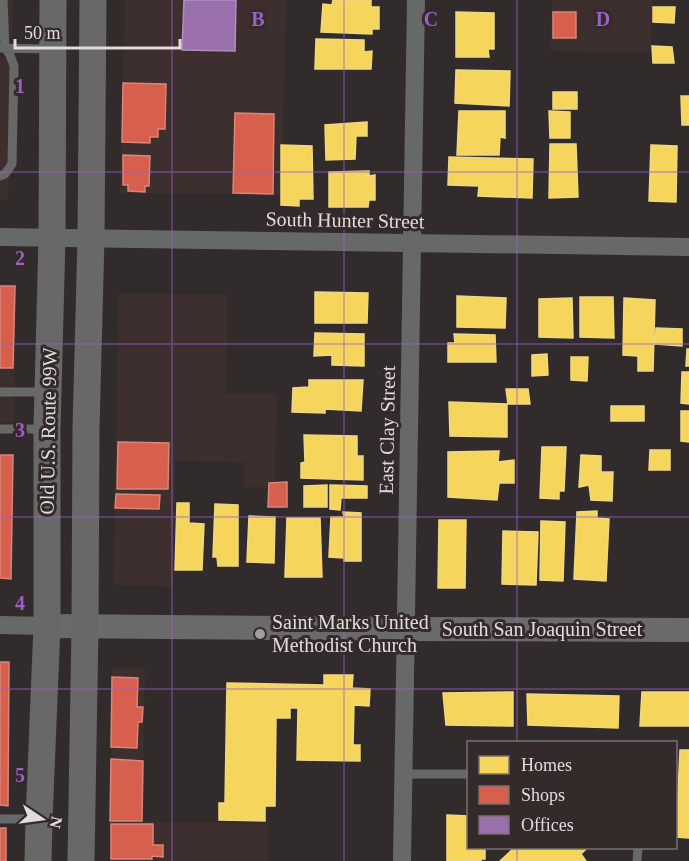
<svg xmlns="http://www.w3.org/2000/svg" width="689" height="861" font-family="Georgia,serif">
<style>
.built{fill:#3d2f2e}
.homes{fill:#f6d55c;stroke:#f0d782;stroke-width:1.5}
.shops{fill:#d6604d;stroke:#d98578;stroke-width:1.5}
.offices{fill:#9970ab;stroke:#af90b9;stroke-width:1.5}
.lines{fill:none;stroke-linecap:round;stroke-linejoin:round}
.lane{stroke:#676868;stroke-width:9}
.street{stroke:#676868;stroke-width:18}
.secondary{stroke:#6a6a6b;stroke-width:24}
.primary{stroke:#696868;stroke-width:27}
.grid{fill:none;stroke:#9a60c7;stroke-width:1.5;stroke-opacity:0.55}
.poi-dot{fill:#a39e9d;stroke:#332a29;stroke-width:2}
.labels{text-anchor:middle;stroke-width:6;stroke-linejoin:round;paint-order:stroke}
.street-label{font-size:20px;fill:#e1dbdb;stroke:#332a29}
.poi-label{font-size:20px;fill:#e1dbdb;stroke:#332a29;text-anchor:start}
.grid-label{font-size:20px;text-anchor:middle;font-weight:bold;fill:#9a60c7;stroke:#332a29;stroke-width:6;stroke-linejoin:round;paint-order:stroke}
</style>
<rect width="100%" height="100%" fill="#312c2b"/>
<path class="built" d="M 0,0 L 13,0 L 12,38 L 0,38 Z
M 125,0 L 286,0 L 282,195 L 120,193 Z
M 552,0 L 652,0 L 651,52 L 551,51 Z
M 0,58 L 12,59 L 8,200 L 0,200 Z
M 0,284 L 16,285 L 14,422 L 0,422 Z
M 118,293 L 228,294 L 226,394 L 277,394 L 275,488 L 244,487 L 244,462 L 175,461 L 173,587 L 114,585 Z
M 112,667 L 145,668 L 142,821 L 268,824 L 268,861 L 110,861 Z"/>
<path class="homes" d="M 333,0 L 371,0 L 371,7 L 379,7 L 379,29 L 372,29 L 372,34 L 321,32 L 323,4 L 332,5 Z
M 653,7 L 675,7 L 674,23 L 653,22 Z
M 456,12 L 494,13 L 494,49 L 488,49 L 489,57 L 456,57 Z
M 316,39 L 364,40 L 364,52 L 372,51 L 371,69 L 315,69 Z
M 652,46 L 672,47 L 674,63 L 653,63 Z
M 456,70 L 510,71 L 509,106 L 455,103 Z
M 553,92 L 577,92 L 577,109 L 553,109 Z
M 681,96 L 689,96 L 689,125 L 682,125 Z
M 459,111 L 505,111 L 505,138 L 500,137 L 499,155 L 457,155 Z
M 549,111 L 570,112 L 570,138 L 550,138 Z
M 367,122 L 367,136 L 356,136 L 355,159 L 326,160 L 325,125 Z
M 550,144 L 576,144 L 578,197 L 549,198 Z
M 281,145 L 312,146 L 313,199 L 299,199 L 299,206 L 281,205 Z
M 651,145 L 677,146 L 676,202 L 649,201 Z
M 449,157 L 533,159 L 532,198 L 478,196 L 479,186 L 448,185 Z
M 369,171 L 369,176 L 375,175 L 375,200 L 369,200 L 368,207 L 329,207 L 329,172 Z
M 315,292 L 368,293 L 367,323 L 315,323 Z
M 457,296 L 506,298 L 505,328 L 457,327 Z
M 580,297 L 613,297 L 614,338 L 580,337 Z
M 572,298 L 573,338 L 539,337 L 539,299 Z
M 624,298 L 655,300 L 653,371 L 638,371 L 638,356 L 623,355 Z
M 656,328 L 682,329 L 682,346 L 655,344 Z
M 315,333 L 364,334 L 364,366 L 332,365 L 332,355 L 314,356 Z
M 454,334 L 495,335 L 496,362 L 448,362 L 448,343 L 455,343 Z
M 687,349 L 689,349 L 689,366 L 686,366 Z
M 547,354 L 548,375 L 532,376 L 532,355 Z
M 571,357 L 588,357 L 587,381 L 571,380 Z
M 682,372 L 689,372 L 689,404 L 681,403 Z
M 309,380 L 363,380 L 361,411 L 325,409 L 325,413 L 292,412 L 293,388 L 309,387 Z
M 506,389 L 528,389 L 530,404 L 508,404 Z
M 449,402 L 507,404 L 507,437 L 450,436 Z
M 611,406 L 644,406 L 644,421 L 611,421 Z
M 681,411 L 689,411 L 689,442 L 681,441 Z
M 304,435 L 357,436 L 357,456 L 363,456 L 363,480 L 301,478 L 301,463 L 305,462 Z
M 542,447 L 566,447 L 564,491 L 559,491 L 559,499 L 540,498 Z
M 650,450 L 670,450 L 670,470 L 649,470 Z
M 499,451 L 498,462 L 514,460 L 514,483 L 499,483 L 497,500 L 448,497 L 448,452 Z
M 581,455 L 601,456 L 601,472 L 613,472 L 612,501 L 591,500 L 589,485 L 579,487 Z
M 327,485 L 327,507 L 304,507 L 304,486 Z
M 330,485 L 367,486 L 367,498 L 341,498 L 340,510 L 330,509 Z
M 177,503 L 189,503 L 189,523 L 204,524 L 202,570 L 175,570 Z
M 215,504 L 238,505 L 238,566 L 218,566 L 217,557 L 213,557 Z
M 597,511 L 597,518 L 609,519 L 606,581 L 574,579 L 577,512 Z
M 343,512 L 361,513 L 361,561 L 344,561 L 344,558 L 329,557 L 331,517 L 344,517 Z
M 249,516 L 275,517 L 274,563 L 247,562 Z
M 287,518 L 320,518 L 322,577 L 285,577 Z
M 439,520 L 466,520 L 465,588 L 438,588 Z
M 541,521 L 565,522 L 563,581 L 540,580 Z
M 503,531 L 538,532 L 536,585 L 502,584 Z
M 324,675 L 353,675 L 352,688 L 370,689 L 369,706 L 354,705 L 353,745 L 360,745 L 360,761 L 297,760 L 298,708 L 290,708 L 290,718 L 276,718 L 275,806 L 265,806 L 265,821 L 219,820 L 219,803 L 225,803 L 227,683 L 324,685 Z
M 513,692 L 513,726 L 446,725 L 443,693 Z
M 642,692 L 689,692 L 689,726 L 640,726 Z
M 527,694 L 619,696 L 618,728 L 528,725 Z
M 680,750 L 689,750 L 689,838 L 676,837 Z
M 447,815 L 468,816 L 468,848 L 485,848 L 485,859 L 481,859 L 481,861 L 447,861 Z
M 514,848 L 587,848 L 581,854 L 586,861 L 500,861 Z"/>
<path class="shops" d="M 553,12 L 576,12 L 576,38 L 553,38 Z
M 123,83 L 166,84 L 165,129 L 158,129 L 158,137 L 150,137 L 150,143 L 122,142 Z
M 235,113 L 274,114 L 273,194 L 233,193 Z
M 123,155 L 150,156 L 149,186 L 145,186 L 145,192 L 128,191 L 128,185 L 123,185 Z
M 0,286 L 15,286 L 13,368 L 0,368 Z
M 118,442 L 169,443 L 168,489 L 117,489 Z
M 0,455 L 13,455 L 11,579 L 0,578 Z
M 287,482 L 287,507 L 268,507 L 269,483 Z
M 116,494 L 160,495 L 159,509 L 115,508 Z
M 0,662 L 9,662 L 8,806 L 0,805 Z
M 112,677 L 138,678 L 137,707 L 143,707 L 142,722 L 138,722 L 137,748 L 111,747 Z
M 111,759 L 143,761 L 142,821 L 110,821 Z
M 111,824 L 153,824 L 153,845 L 163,845 L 163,857 L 152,856 L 152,859 L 111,859 Z
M 0,828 L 6,828 L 6,861 L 0,861 Z"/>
<path class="offices" d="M 184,0 L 236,0 L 235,51 L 182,50 Z"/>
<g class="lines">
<path class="lane" d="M 1,48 L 50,49
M 0,176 L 5,174 L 12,164 L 14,66 L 10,55 L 5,48 L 3,0
M 0,392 L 46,392
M 0,429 L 45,429
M 404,774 L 468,774
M 0,819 L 36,819
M 637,861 L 638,848"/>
<path class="street" d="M 0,237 L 689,247
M 0,625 L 47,626
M 402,861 L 416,0"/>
<path class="secondary" d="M 47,626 L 406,629 L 689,630"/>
<path class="primary" d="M 38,861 L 39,820 L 47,626 L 47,429 L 52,238 L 53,0
M 81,861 L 85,627 L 86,429 L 91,238 L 93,0"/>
</g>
<path class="grid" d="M 172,0 L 172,861M 344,0 L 344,861M 517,0 L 517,742M 0,172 L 689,172M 0,344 L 689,344M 0,517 L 689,517M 0,689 L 689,689M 517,848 L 517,861"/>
<circle class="poi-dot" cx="260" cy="634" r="6"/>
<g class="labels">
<g class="street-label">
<text transform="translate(345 220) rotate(1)" y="7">South Hunter Street</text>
<text transform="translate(387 430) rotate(-89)" y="7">East Clay Street</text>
<text transform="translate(48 431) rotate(-89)" y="7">Old U.S. Route 99W</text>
<text x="542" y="636">South San Joaquin Street</text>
</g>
<g class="poi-label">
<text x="272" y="629">Saint Marks United<tspan x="272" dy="23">Methodist Church</tspan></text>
</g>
</g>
<g class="grid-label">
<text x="258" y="26">B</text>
<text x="431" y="26">C</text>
<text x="603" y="26">D</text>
<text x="20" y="93">1</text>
<text x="20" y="265">2</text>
<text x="20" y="437">3</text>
<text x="20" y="610">4</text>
<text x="20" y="782">5</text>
</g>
<rect x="467" y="741" width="210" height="108" fill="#332a29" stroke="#797170" stroke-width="1.5"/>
<rect x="479" y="756" width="30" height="18" fill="#f6d55c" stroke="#797170" stroke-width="1.5"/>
<text x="521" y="771" font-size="18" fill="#e1dbdb">Homes</text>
<rect x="479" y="786" width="30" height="18" fill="#d6604d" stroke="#797170" stroke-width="1.5"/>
<text x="521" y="801" font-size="18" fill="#e1dbdb">Shops</text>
<rect x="479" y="816" width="30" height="18" fill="#9970ab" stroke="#797170" stroke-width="1.5"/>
<text x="521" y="831" font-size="18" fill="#e1dbdb">Offices</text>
<g transform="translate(42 819) rotate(103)" stroke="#332a29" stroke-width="4.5" paint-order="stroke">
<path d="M0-4.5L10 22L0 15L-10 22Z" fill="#e1dbdb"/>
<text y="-9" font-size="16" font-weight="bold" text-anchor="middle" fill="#e1dbdb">N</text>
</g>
<path d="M15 39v9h165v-9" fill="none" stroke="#e1dbdb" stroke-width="3"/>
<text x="24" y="39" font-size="18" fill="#e1dbdb" stroke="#332a29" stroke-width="4.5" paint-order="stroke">50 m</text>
</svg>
